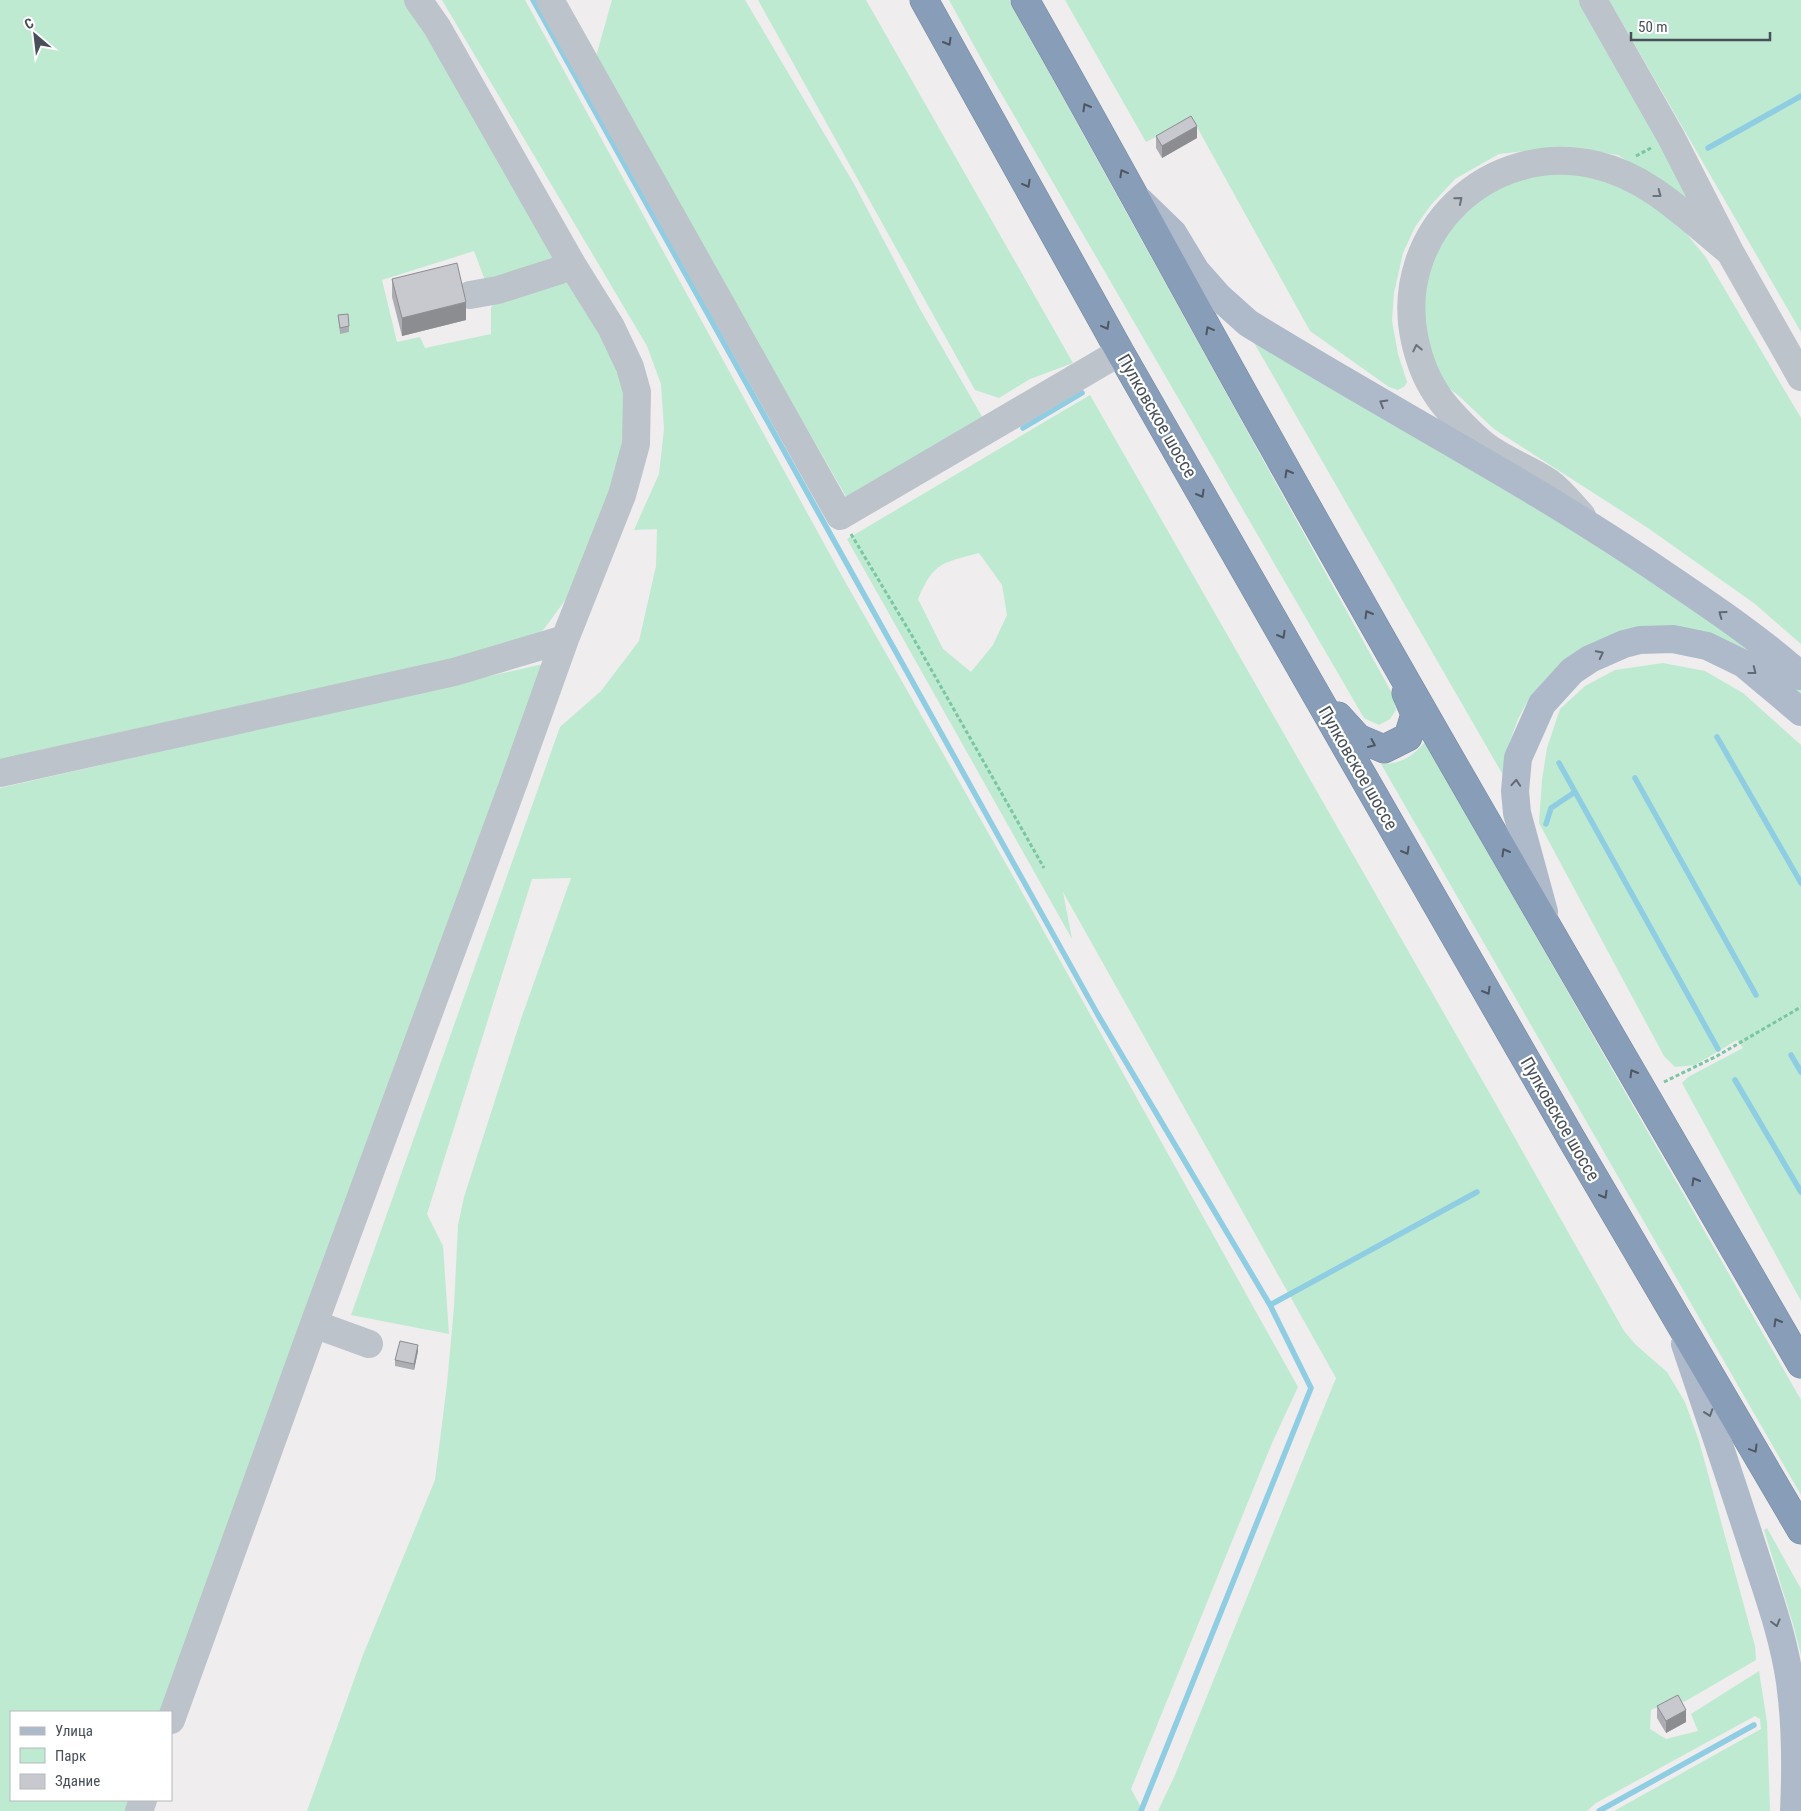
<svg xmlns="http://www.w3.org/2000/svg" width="1801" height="1811" font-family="'Roboto Condensed',sans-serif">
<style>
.green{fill:#beead1;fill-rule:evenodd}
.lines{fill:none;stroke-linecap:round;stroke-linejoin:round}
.stream{stroke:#8fcde3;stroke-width:5.5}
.highway-casing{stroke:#7488a3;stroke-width:29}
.path{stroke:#79c5a4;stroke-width:3;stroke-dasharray:4 2.5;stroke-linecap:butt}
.minor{stroke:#bcc3cb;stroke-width:28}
.major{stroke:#aebac9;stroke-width:28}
.highway{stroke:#889db8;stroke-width:28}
.wall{fill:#abadb2}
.shaded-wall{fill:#8b8d91}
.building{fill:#c7c9cf;stroke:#8b8d91}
.oneway{stroke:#4e5762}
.oneway2{stroke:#6a727a}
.oneway3{stroke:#616a74}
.labels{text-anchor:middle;stroke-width:4.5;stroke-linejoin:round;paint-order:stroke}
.street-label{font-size:18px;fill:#474f58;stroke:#fff}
</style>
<rect width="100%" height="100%" fill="#efeded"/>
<path class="green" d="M 0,0 L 412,0 L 572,278 L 628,388 L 622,471 L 566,599 L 544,629 L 531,639 L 504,651 L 0,766 ZM 474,251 L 485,280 L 496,298 L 491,308 L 491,334 L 425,348 L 420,337 L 397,342 L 382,280 Z
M 442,0 L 525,0 L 843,578 L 1018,885 L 1298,1387 L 1272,1443 L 1131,1789 L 1143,1811 L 307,1811 L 363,1655 L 435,1480 L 447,1384 L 454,1307 L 458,1225 L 464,1197 L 521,1019 L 571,878 L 532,879 L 427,1214 L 443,1246 L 449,1334 L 351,1315 L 560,727 L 601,691 L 639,641 L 656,566 L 657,529 L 634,530 L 659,474 L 664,429 L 661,384 L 647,346 Z
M 612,0 L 745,0 L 854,184 L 920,309 L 984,420 L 848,500 L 595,60 Z
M 758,0 L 866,0 L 1073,363 L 1030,379 L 999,398 L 975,390 Z
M 949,0 L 1009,0 L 1393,695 L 1396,710 L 1390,719 L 1379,725 L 1364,718 L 983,62 Z
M 1065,0 L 1583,0 L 1703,209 L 1618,155 L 1563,147 L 1499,154 L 1455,179 L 1431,205 L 1415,227 L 1403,253 L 1394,293 L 1392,321 L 1398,354 L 1407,382 L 1405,386 L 1398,390 L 1389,387 L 1310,331 L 1192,118 L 1146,142 Z
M 1609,0 L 1801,0 L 1801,332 Z
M 1544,169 L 1614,176 L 1669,213 L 1705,256 L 1801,418 L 1801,644 L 1755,604 L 1648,528 L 1494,429 L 1459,396 L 1437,379 L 1419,306 L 1428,265 L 1446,229 L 1475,198 Z
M 1253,341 C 1338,391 1423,440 1508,490 C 1609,550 1713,612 1801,690 L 1801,698 L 1698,631 L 1667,625 L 1622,633 L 1558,668 L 1546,679 L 1526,704 L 1518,719 L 1509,744 L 1503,775 Z
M 1090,395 L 1493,1099 L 1624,1331 L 1636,1345 L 1667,1372 L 1685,1402 L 1699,1441 L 1755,1646 L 1756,1660 L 1684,1702 L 1676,1699 L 1651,1710 L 1650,1729 L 1666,1739 L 1698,1731 L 1691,1714 L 1759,1671 L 1767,1722 L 1770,1811 L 1614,1811 L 1761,1729 L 1760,1719 L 1755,1716 L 1596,1803 L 1587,1811 L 1158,1811 L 1175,1775 L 1336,1378 L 1063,892 L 1072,939 L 847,539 ZM 979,553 L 1002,585 L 1007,615 L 993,645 L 971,672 L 943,649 L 918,599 C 934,561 943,563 979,553 Z
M 1663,663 L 1705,671 L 1743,693 L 1801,745 L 1801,1301 L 1682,1083 L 1688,1077 L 1743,1048 L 1737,1040 L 1695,1065 L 1675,1067 L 1664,1056 L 1539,823 L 1542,780 L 1547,748 L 1560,709 L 1585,686 L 1615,670 Z
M 543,664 L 164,1712 L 11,1712 L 11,1800 L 133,1800 L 129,1811 L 0,1811 L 0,788 Z
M 1425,742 L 1801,1400 L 1801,1495 L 1381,764 C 1401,764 1412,757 1425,742 Z
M 1767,1528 L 1801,1589 L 1801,1655 L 1793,1624 L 1764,1530 Z"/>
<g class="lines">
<path class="stream" d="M 533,0 L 1098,1015 L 1270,1305
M 1708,148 L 1801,96
M 1023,428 L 1082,393
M 1717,737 L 1801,883
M 1559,763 L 1718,1049
M 1635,778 L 1756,995
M 1546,824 L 1551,808 L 1575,792
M 1791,1055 L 1801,1072
M 1735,1080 L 1801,1192
M 1141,1811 L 1311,1388 L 1270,1305 L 1477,1192
M 1599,1811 L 1754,1725"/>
<defs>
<path id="highway" d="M 924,0 L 1120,352 L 1349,752 L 1571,1138 L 1801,1530
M 1025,0 C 1110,149 1190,299 1274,448 C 1446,756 1625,1059 1801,1364
M 1338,716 L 1358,738 L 1384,749 L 1408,737 L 1415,714 L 1406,693"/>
</defs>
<use href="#highway" class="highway-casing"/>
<path class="path" d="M 1636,156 L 1651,148
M 851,534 L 911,634 L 1044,868
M 1664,1082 L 1717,1056 L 1801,1007"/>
<path class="minor" d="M 550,0 L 840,516 L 1120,352
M 1593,0 L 1671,137 L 1730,252 L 1801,377
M 470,295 L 498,290 L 573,266
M 1582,516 C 1572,505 1562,492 1550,483 C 1529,468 1502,460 1482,443 C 1470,433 1444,407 1436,393 C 1425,377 1419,359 1415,341 C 1391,233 1489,140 1596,165 C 1649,177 1689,219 1730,252
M 0,773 L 454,672 L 565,639
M 314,1324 L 369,1344
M 171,1720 L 314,1324 L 515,779 L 565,639 L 622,495 L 636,444 L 637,392 L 630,367 L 611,327 L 573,266 L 437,27 L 418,0
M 139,1811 L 143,1800"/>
<path class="major" d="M 1140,201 L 1173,233 L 1196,271 L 1219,297 L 1248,323 C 1387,409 1533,484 1668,577 C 1714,608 1760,639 1801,676
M 1544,912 L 1517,813 L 1515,791 L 1518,758 L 1542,704 L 1572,671 L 1590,659 L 1624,644 L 1640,640 L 1673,639 L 1707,646 L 1744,664 L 1801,712
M 1685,1344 C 1707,1409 1729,1474 1750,1539 C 1765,1586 1783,1633 1790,1682 C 1796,1725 1796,1768 1794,1811"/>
<use href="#highway" class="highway"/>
</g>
<path class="wall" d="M 1156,136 L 1197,138 L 1162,158 L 1156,148 Z
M 392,279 L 466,320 L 402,336 L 392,297 Z
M 338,315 L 349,326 L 349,332 L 340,334 Z
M 418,1351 L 414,1370 L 395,1366 L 395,1360 Z
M 1657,1706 L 1686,1722 L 1666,1733 L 1657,1718 Z"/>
<path class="shaded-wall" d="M 1197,126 L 1197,138 L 1162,158 L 1162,146 Z
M 466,302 L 466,320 L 402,336 L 402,318 Z
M 418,1345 L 418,1351 L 414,1370 L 414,1364 Z
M 1686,1710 L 1686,1722 L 1666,1733 L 1666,1721 Z"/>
<path class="building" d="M 1191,116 L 1197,126 L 1162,146 L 1156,136 Z
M 457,263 L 466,302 L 402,318 L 392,279 Z
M 348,314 L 349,326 L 340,328 L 338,315 Z
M 400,1341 L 418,1345 L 414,1364 L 395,1360 Z
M 1678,1695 L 1686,1710 L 1666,1721 L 1657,1706 Z"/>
<defs><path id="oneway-chevron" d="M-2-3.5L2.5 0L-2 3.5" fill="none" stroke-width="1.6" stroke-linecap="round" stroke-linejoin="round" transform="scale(1.25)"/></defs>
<g class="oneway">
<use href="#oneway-chevron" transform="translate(948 42) rotate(60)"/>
<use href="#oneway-chevron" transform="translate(1086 107) rotate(-120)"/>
<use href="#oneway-chevron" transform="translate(1123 173) rotate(-119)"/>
<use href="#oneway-chevron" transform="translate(1027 184) rotate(61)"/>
<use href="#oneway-chevron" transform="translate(1106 326) rotate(61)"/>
<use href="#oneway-chevron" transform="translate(1209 330) rotate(-119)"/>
<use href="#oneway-chevron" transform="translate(1288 473) rotate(-120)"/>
<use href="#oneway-chevron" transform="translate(1201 494) rotate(60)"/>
<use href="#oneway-chevron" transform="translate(1368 614) rotate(-120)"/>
<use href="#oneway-chevron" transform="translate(1282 635) rotate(60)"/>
<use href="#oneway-chevron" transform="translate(1372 744) rotate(24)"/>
<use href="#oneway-chevron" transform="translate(1406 851) rotate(60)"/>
<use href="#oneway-chevron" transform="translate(1505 852) rotate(-120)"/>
<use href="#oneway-chevron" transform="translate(1487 991) rotate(60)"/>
<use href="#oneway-chevron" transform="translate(1633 1073) rotate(-120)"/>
<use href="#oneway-chevron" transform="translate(1695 1181) rotate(-120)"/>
<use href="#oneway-chevron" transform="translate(1604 1195) rotate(60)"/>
<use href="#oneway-chevron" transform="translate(1777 1322) rotate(-120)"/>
<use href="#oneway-chevron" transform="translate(1754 1449) rotate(59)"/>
</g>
<g class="oneway2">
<use href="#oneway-chevron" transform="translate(1658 194) rotate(37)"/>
<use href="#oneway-chevron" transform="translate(1459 200) rotate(-40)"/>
<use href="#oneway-chevron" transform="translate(1417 348) rotate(-102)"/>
</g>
<g class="oneway3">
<use href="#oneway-chevron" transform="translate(1383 403) rotate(-150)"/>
<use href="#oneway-chevron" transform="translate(1722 614) rotate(-144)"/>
<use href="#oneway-chevron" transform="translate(1600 654) rotate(-27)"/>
<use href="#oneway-chevron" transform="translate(1753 671) rotate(38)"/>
<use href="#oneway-chevron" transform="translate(1516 783) rotate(-86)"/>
<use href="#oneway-chevron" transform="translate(1709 1413) rotate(71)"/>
<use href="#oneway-chevron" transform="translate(1776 1623) rotate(75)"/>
</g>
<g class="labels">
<g class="street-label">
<text transform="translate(1157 416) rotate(60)" y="6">Пулковское шоссе</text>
<text transform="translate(1358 768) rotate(60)" y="6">Пулковское шоссе</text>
<text transform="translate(1560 1119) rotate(60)" y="6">Пулковское шоссе</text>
</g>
</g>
<rect x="10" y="1711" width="162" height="90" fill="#ffffff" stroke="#b5b9bc"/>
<rect x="20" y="1727" width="25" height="8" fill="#aebac9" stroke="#b5b9bc"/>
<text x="55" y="1736" font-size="15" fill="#474f58">Улица</text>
<rect x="20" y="1748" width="25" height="15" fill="#beead1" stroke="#b5b9bc"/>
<text x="55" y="1761" font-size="15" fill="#474f58">Парк</text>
<rect x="20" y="1774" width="25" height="15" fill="#c7c9cf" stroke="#b5b9bc"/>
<text x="55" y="1786" font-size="15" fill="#474f58">Здание</text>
<g transform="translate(35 35) rotate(332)" stroke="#ffffff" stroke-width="4" paint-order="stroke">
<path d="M0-4L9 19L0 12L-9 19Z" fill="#474f58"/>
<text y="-8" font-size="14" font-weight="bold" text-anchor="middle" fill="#474f58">С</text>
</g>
<path d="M1631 32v8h139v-8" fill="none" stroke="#474f58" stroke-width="2.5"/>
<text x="1638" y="32" font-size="15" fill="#474f58" stroke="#ffffff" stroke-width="4" paint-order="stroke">50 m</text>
</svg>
